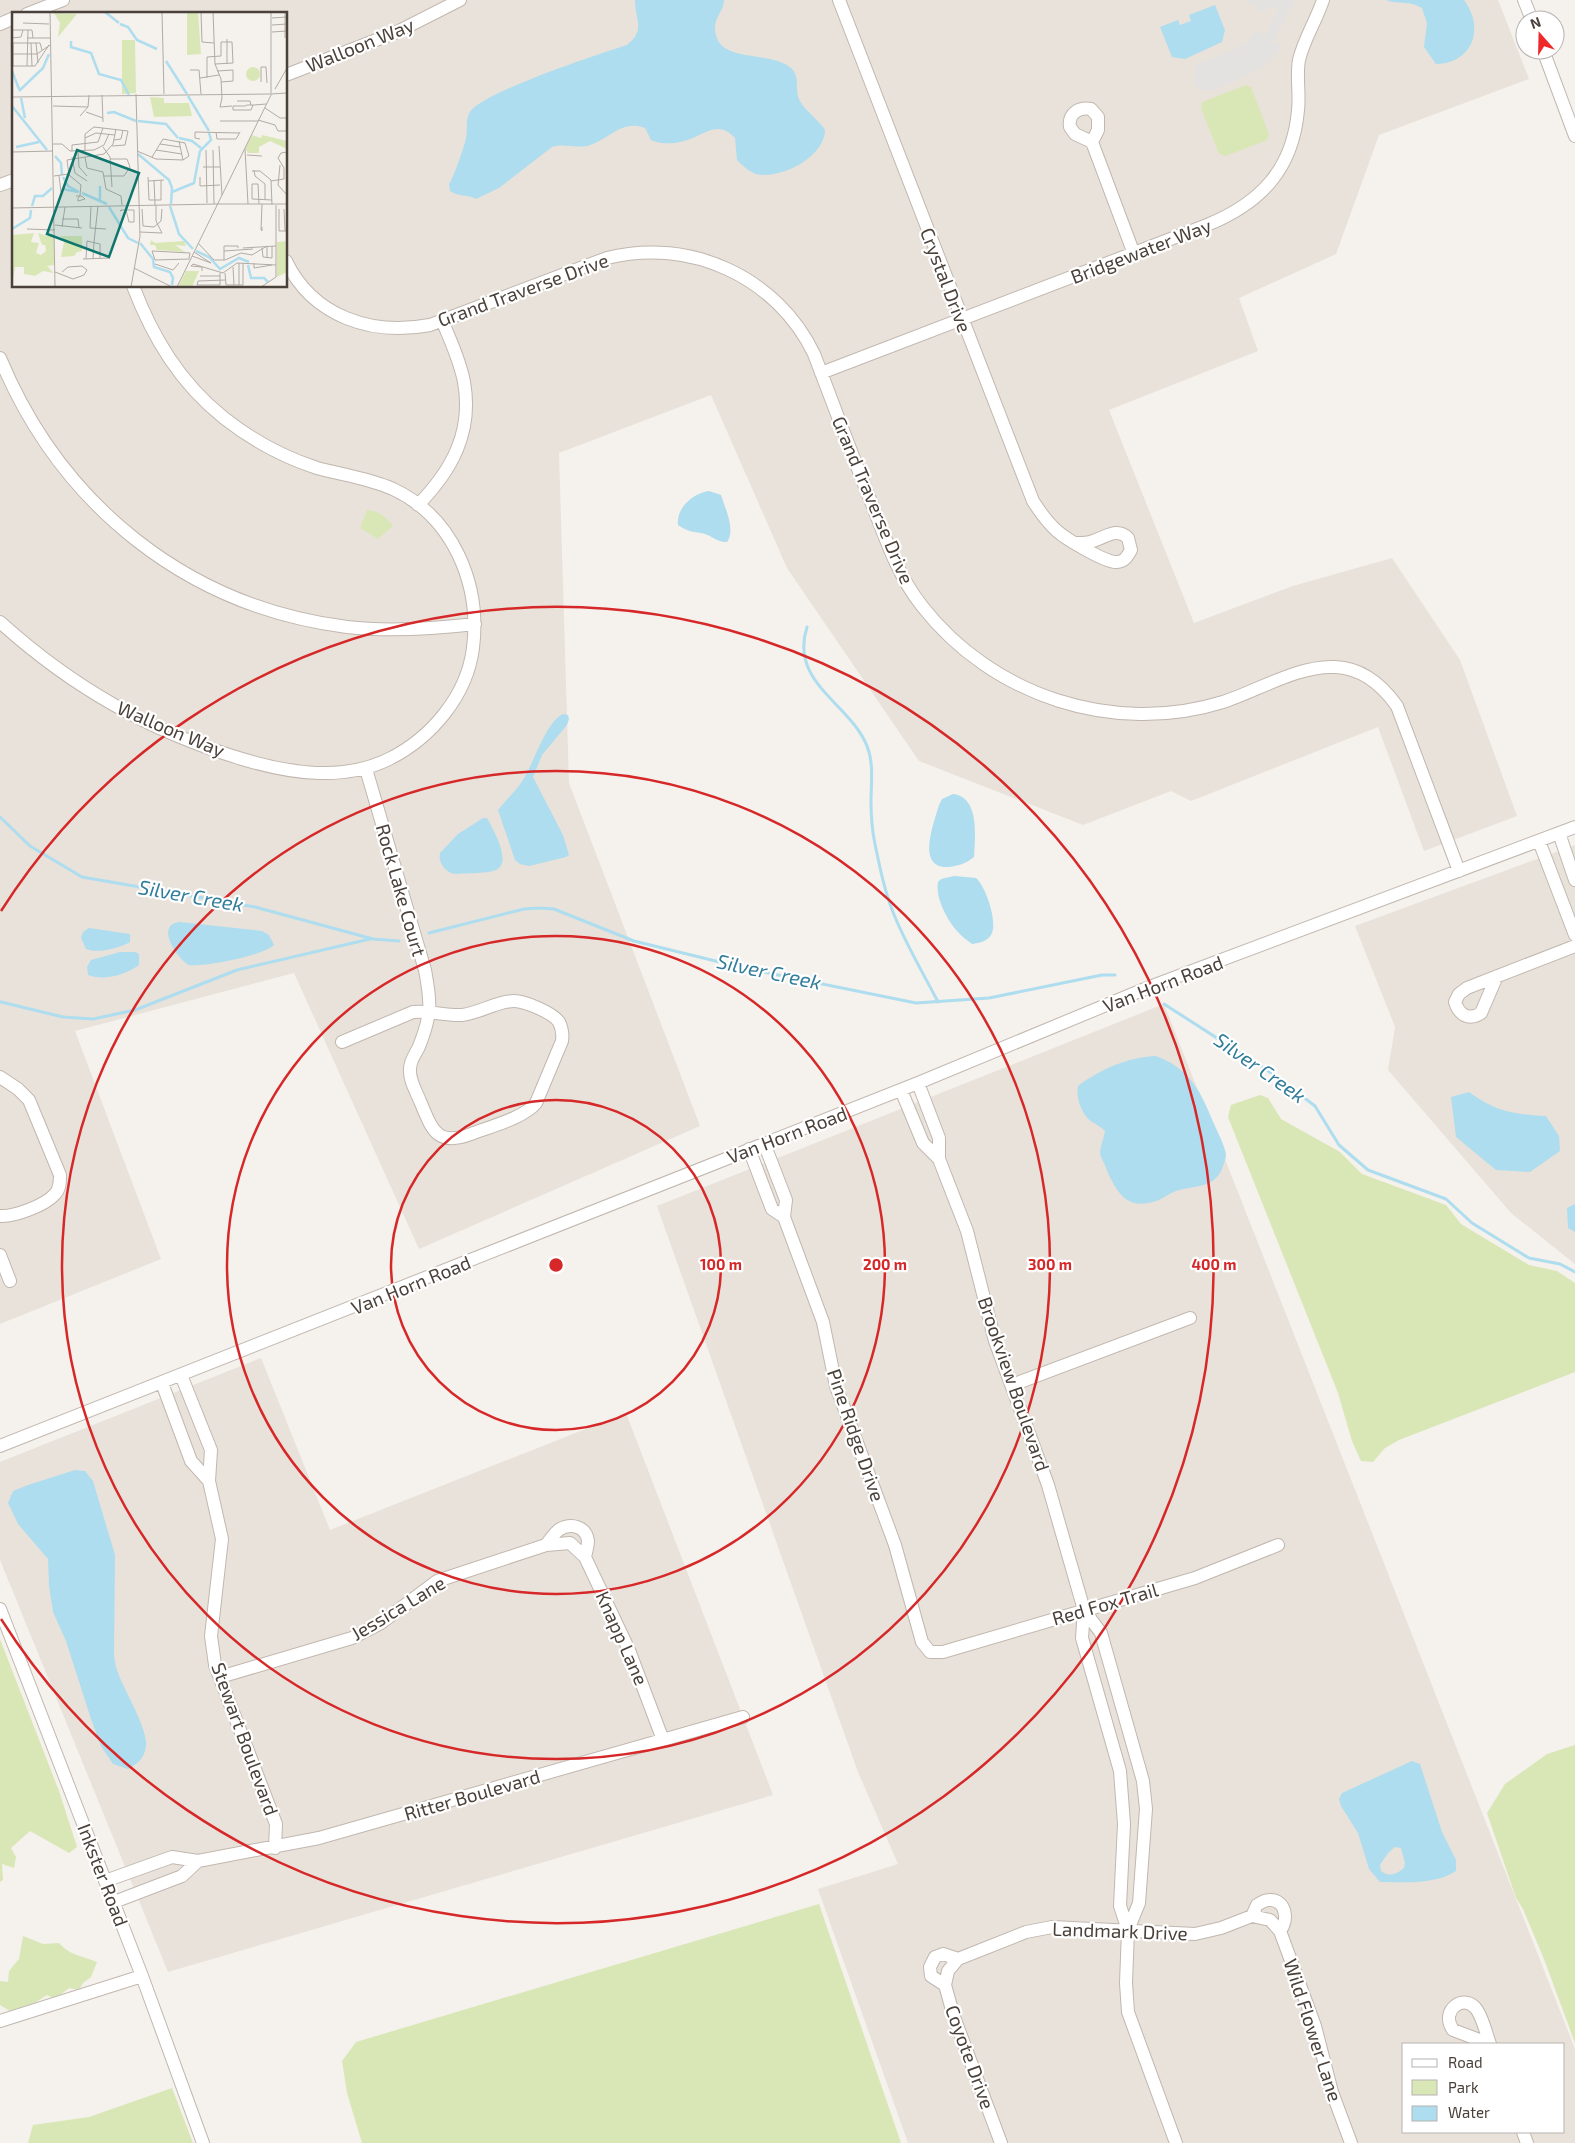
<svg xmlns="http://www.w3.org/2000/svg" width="1575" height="2143" font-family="'Exo 2',sans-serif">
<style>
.residential{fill:#e9e2da;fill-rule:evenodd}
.green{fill:#d9e7b7}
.parking{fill:#e4e2e0}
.water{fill:#adddee;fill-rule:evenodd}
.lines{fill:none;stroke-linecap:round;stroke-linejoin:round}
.stream{stroke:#adddee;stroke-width:3}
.minor-casing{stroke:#c1b7af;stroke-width:14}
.minor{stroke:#fff;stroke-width:12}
.ring{fill:none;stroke:#d62828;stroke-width:2.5}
.labels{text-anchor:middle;stroke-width:4.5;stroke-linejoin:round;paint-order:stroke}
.street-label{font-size:19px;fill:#4a413a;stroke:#fff}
.water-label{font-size:20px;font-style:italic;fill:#317d9a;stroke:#fff}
.inset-river{fill:none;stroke:#adddee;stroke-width:2.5}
.inset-road{fill:none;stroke:#b1aba5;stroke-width:1}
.view{fill:#0f766e;fill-opacity:0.15;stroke:#0f766e;stroke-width:2.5}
.inset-edge{fill:none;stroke:#4a413a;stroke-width:2.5}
.centre{fill:#d62828;stroke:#fff;stroke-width:2.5}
.ring-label{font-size:15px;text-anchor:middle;font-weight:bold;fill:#d62828;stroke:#fff;stroke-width:4.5;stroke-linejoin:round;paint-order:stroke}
</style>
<rect width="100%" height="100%" fill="#f5f1ec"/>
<path class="residential" d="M 0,0 L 1498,0 L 1529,79 L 1379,135 L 1336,254 L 1239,298 L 1258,351 L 1109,410 L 1194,623 L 1293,586 L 1392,558 L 1460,660 L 1517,816 L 1424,851 L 1378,727 L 1191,801 L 1171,791 L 1083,825 L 919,761 L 787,568 L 711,395 L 559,453 L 569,783 L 700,1126 L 419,1249 L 294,973 L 75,1031 L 161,1259 L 0,1324 ZM 14,14 L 286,14 L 286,286 L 14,286 Z
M 1575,845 L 1575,1264 L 1511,1213 L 1388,1070 L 1395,1027 L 1355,926 Z
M 1164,1004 L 1575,2049 L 1575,2143 L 908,2143 L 818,1889 L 898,1864 L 858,1772 L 657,1206 ZM 1404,2044 L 1564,2044 L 1564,2132 L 1404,2132 Z
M 261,1358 L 330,1530 L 626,1413 L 773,1795 L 168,1972 L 0,1560 L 0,1462 Z"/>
<path class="green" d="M 1246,85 L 1251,87 L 1269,134 L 1267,140 L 1226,156 L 1219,154 L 1201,108 L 1202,102 Z
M 367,510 C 379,511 385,516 393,526 L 378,539 L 360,528 Z
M 1260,1095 L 1268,1098 L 1281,1119 L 1340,1152 L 1362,1174 L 1446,1205 L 1461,1224 L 1529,1265 L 1557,1271 L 1575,1283 L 1575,1372 L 1399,1440 L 1385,1448 L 1373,1462 L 1361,1461 L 1352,1441 L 1338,1393 L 1228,1117 L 1231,1105 Z
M 0,1639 L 59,1791 L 77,1847 L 69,1853 L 30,1831 L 11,1848 L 16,1857 L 14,1868 L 2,1864 L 3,1880 L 0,1882 Z
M 1575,1745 L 1575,2043 L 1544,1959 L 1523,1909 L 1516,1898 L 1487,1813 L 1505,1784 L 1547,1754 Z
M 819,1904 L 901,2143 L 362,2143 L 347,2093 L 342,2061 L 356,2042 Z
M 23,1936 L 43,1944 L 59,1943 C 71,1956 80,1955 97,1962 L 91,1977 L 83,1983 L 79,1990 L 69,1988 L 55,1999 L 47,1995 L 33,2004 L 10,2011 L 0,2005 L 0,1981 L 8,1982 L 9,1971 L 19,1959 Z
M 172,2088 L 193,2143 L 28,2143 L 33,2125 L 89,2117 Z"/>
<path class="parking" d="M 1246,0 L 1296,0 L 1275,38 L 1275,41 L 1282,46 L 1277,54 L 1260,69 L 1216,89 L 1203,91 L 1195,85 L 1193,80 L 1194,72 L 1198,64 L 1243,46 L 1257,30 L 1263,34 L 1266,33 L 1277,12 L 1277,8 L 1270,7 L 1263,13 Z"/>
<path class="water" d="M 635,0 L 724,0 C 724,11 714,18 715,29 C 717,65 768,49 791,68 C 801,77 794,91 800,101 C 806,112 818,119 825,130 C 825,157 780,180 756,174 C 748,171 742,165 737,160 L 735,138 C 720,122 709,131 693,138 C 681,143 663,146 651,140 L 645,128 C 621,119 608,141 587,146 C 574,148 564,143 552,147 L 499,188 L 476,199 C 467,194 458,197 450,191 L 449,184 C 453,179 465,145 466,138 C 468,129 465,120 470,112 C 483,92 599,54 627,45 C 646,30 635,20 635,0 Z
M 1386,0 L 1464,0 C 1485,28 1473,63 1436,64 L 1424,47 L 1427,23 L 1422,8 C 1408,0 1399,5 1386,0 Z
M 1215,5 L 1225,30 L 1222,42 L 1185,59 L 1172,57 L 1160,27 L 1178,20 L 1180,25 L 1191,21 L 1189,15 Z
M 709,491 L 721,495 C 725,508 736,530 727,542 C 719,543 712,536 705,534 C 694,531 689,533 678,525 C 676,508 693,493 709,491 Z
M 563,714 L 568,715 L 569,719 L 567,725 L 542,755 L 533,777 L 563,835 L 569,855 L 566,857 L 529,866 L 520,864 L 515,860 L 498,810 C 506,800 516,791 523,780 C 534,763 545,723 563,714 Z
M 953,794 C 980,797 975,837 974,857 C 967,863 958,866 949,867 C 915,869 934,823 939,805 L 942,799 Z
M 483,818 L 487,818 C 493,829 511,860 498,869 C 491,874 463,873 454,874 C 445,871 438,863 440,853 L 458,834 Z
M 954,876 L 976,878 C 986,887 997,920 992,933 C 989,941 979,943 972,944 C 967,940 961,936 957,931 C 947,920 935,897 938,882 L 941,879 Z
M 180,922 L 262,931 L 269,935 L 274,945 C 265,955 204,967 189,965 C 177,959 154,924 180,922 Z
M 89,928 L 130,934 L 130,942 C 119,948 99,954 86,949 L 81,938 L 83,932 Z
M 120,952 L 135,952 L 139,954 L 139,965 C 126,975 103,981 88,975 L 87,967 L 91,960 Z
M 1156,1056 C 1185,1067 1197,1084 1209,1112 C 1212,1121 1226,1147 1226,1155 C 1226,1158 1224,1163 1223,1166 C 1216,1189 1194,1185 1176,1191 C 1166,1195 1159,1202 1148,1203 C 1124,1208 1114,1187 1106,1168 C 1105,1164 1101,1158 1100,1154 C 1100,1147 1104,1138 1105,1131 C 1101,1127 1097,1125 1092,1122 C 1081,1114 1076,1098 1078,1086 C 1101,1069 1128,1057 1156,1056 Z
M 1469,1092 C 1496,1112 1514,1114 1546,1116 L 1559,1136 L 1560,1151 L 1530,1172 L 1496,1170 L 1456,1137 L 1451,1097 Z
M 1575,1204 L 1575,1232 L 1568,1228 L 1567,1208 Z
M 75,1470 L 85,1471 L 93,1481 L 115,1555 L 114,1655 C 115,1660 115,1665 117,1670 C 123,1689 148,1728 146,1746 C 145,1757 138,1764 128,1769 L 113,1764 L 101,1746 L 91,1719 L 66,1641 L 53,1612 L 49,1586 L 48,1559 L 18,1524 L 8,1503 L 13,1491 L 28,1485 Z
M 1412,1761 L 1420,1764 L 1442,1832 L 1456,1860 L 1456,1871 C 1435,1885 1404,1882 1380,1882 L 1369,1869 L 1358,1833 L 1341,1806 L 1339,1799 L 1342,1793 ZM 1395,1847 L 1401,1848 L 1405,1863 L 1404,1868 C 1396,1875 1389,1877 1381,1871 L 1380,1865 L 1388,1853 Z"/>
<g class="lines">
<path class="stream" d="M 807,627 C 789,683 850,703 867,746 C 874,763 871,784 871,802 C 871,816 872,830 875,844 C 880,868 885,894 895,917 C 907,946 923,973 938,1002
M 0,817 L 30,846 L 82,877 L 255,907 L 373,939 L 399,941
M 429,933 L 524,909 L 539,908 L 554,909 L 634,941 L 748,969 L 916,1003 L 989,998 L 1102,975 L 1115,975
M 1,1002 L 63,1017 L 93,1019 L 135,1010 L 237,970 L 370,939
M 1164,1004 L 1273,1074 L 1315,1106 L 1339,1145 L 1368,1170 L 1446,1199 L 1472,1223 L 1529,1258 L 1560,1264 L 1575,1272"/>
<defs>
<path id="minor" d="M 839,0 L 1033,501 C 1040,512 1047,522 1057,531 C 1066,539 1106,563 1117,562 C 1124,562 1127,557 1131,550 L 1128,538 C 1117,527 1106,537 1093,541 C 1088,543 1082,543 1076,543
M 1524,0 L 1532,20
M 27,14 L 63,0
M 0,24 L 14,18
M 1543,50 L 1575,136
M 286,75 L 397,32 L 460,0
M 1092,142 L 1075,134 L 1070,127 C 1068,113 1079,107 1091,109 L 1098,117 L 1098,130 L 1092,142 L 1134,254
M 0,185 L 14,180
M 286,261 C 313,317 372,336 430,325 L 607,258 C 690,237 777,277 814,354 C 834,406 853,458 874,509 C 887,543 899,577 922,606 C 992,696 1114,736 1223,702 C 1257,691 1299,665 1335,667 C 1362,668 1382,685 1397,706 L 1459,871
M 0,358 C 61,505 187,607 347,627 C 390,632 432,629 475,624
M 821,373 L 1207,225 C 1261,203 1293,169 1298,110 C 1300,93 1296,77 1299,60 C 1304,39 1316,21 1323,0
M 418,505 C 452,470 473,432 464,382 C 460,360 450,340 442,320
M 0,622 C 72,687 149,731 242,759 C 289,773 342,782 389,759 C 431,738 467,696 473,648 C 481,584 453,517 393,489 C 368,478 343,475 317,468 C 283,457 252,440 224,418 C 180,383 153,338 133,286
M 1559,833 L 1575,880
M 1539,841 L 1575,935
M 1497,976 L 1481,1013 C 1469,1021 1459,1015 1455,1002 L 1459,994 L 1467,988 L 1575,946
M 342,1042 L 413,1012 C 429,1010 445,1016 462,1015 C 480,1013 497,1001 514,1001 C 525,1001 553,1013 559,1022 C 562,1028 563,1034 562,1041 L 536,1103 C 524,1118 489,1127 471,1134 C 436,1147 432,1129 420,1101 C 416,1091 409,1080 410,1069 C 410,1059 417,1053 420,1044 C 432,1013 431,1002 425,970 L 366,769
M 0,1077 L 18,1089 L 29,1100 L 60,1175 C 60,1182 60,1189 55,1194 C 46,1205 14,1217 0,1216
M 918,1083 L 939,1138 L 939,1159 L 967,1231 L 995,1341 L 1048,1485 L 1084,1610 L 1082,1638 L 1120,1771 L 1124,1824 L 1120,1906 L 1128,1930
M 901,1090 L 923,1143 L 939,1159
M 764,1143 L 786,1200 L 784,1217 L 823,1322 L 836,1386 L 895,1545 L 922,1642 L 930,1652 L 943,1652 L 1195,1578 L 1278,1545
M 749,1149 L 772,1209 L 784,1217
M 0,1255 L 10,1281
M 181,1375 L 211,1450 L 209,1481 L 222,1539 L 211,1636 L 215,1665 L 276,1824 L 275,1848
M 162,1383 L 191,1461 L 209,1481
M 1012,1385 L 1190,1318
M 0,1446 L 918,1083 L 1152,986 L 1575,827
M 546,1545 C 550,1540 554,1533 560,1529 C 571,1523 586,1526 588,1541 C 588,1546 586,1552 585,1557
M 0,1609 L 142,1976 L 203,2143
M 1084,1610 L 1101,1633 L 1143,1781 L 1146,1809 L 1139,1903 L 1128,1930 L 1126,1983 L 1128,2012 L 1176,2143
M 220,1677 L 352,1638 L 381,1623 L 437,1581 L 546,1545 L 570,1543 L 585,1557 L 629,1650 L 663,1740
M 105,1881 L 172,1857 L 198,1861 L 319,1838 L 743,1717
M 114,1902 L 182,1876 L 198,1861
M 1252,1916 L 1257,1905 C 1260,1903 1265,1900 1269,1900 C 1286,1899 1289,1920 1280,1931
M 945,1985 L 931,1976 L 930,1967 L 935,1957 L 943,1954 L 958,1959
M 0,2021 L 142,1976
M 1490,2044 L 1453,2030 C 1439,2010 1465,1992 1477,2010 C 1483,2019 1486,2033 1490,2044
M 1523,2132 L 1527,2143
M 1001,2143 L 954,2017 L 945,1985 L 948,1971 L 958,1959 L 1026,1932 L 1052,1927 L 1195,1934 L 1221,1928 L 1252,1916 L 1270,1920 L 1280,1931 L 1315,2026 L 1332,2092 L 1351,2143"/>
</defs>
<use href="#minor" class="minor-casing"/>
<use href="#minor" class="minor"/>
</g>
<g class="ring">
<circle cx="556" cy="1265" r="165"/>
<circle cx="556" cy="1265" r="329"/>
<circle cx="556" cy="1265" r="494"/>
<path d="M1 911A658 658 0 1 1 1 1619"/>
</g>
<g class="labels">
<g class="street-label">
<text transform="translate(360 45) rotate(-22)" y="7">Walloon Way</text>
<text transform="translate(1141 251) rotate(-21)" y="7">Bridgewater Way</text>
<text transform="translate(946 280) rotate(69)" y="7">Crystal Drive</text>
<text transform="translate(523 290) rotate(-20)" y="7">Grand Traverse Drive</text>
<text transform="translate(873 500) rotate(67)" y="7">Grand Traverse Drive</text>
<text transform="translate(171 729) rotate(23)" y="7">Walloon Way</text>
<text transform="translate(401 890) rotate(74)" y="7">Rock Lake Court</text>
<text transform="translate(1163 984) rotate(-21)" y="7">Van Horn Road</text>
<text transform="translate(787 1135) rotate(-21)" y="7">Van Horn Road</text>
<text transform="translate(411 1285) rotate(-22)" y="7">Van Horn Road</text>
<text transform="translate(1014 1384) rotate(71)" y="7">Brookview Boulevard</text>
<text transform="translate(856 1435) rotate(71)" y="7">Pine Ridge Drive</text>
<text transform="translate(1105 1604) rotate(-16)" y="7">Red Fox Trail</text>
<text transform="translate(398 1608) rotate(-31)" y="7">Jessica Lane</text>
<text transform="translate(622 1638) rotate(66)" y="7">Knapp Lane</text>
<text transform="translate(245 1739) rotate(70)" y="7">Stewart Boulevard</text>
<text transform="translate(472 1795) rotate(-16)" y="7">Ritter Boulevard</text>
<text transform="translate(103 1875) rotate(69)" y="7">Inkster Road</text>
<text transform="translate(1120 1931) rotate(2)" y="7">Landmark Drive</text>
<text transform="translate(1313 2030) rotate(72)" y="7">Wild Flower Lane</text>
<text transform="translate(970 2057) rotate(70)" y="7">Coyote Drive</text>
</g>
<g class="water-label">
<text transform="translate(191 896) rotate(10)" y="7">Silver Creek</text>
<text transform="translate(769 972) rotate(12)" y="7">Silver Creek</text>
<text transform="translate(1260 1068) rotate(35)" y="7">Silver Creek</text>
</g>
</g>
<g transform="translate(12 12)">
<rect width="275" height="275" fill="#f5f1ec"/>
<path d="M 175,0 L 186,0 L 189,42 L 175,43 ZM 42,1 L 65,2 L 46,25 L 48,11 ZM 110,28 L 123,28 L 124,81 L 110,82 ZM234 62a7 7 0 1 1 14 0a7 7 0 1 1-14 0ZM 138,85 L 152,86 L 152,91 L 177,91 L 180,104 L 142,105 ZM 240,123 L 249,126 L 250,123 L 275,129 L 275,137 L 258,129 L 247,135 L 247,141 L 236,141 L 233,136 ZM 22,221 L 19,230 L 27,231 L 24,241 L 29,243 L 34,239 L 33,233 L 30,233 L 26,221 L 35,224 L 42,222 L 42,253 L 35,254 L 42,261 L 31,259 L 23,264 L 12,262 L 12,255 L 3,255 L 0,274 L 0,223 ZM 49,224 L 70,224 L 70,239 L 65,240 L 62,244 L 49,245 L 52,230 ZM 139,228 L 143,231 L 172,229 L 174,234 L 163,233 L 173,240 L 145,238 L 143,233 L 138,233 ZM 275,229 L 275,260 L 265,265 L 265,230 ZM 174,259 L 187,259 L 180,275 L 166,275 Z" fill="#d9e7b7"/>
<path class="inset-river" d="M 93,0 L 107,11M 108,12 L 116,15 L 125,28 L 145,37M 59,29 L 59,35 L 79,41 L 87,62 L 109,68 L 117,83M 154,49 L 175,82M 0,59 L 7,77M 7,79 L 31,56 L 37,42M 176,84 L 197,119M 9,86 L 13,106M 0,94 L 35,138M 95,101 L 102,100 L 124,109M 126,109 L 154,112 L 166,126M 167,126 L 180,129 L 189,136M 4,135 L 27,130M 126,142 L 157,168 L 160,176 L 159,192M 43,144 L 49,151 L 50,163M 51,165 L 56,174 L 67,180M 51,177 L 66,180M 160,180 L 182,171 L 188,139 L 199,128 L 197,121M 70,181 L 95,192M 88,190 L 88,174M 20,194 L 23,184 L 31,184 L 40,176M 158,194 L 167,222 L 181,237M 97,195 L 116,226 L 126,231M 0,217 L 18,206 L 19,198M 128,231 L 141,247 L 142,255 L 158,260 L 161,266 L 160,273M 184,239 L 197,245 L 208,257 L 227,246 L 237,250M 236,253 L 239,266 L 252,266 L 256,270"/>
<path class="inset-road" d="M 38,0 L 43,275M 150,0 L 152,82M 189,0 L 190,30 L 202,31M 201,0 L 203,52 L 209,67 L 210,86M 273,0 L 273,26M 260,6 L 275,5M 11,11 L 37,12M 260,13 L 275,12M 0,18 L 20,18 L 21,26M 260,20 L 275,19M 0,26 L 9,25 L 11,18M 15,26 L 38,26M 215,27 L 215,52M 0,31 L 28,31 L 30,38M 1,31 L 1,54M 19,31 L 20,54M 24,31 L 26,51M 0,42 L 25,42 L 38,33M 0,54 L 23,54 L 37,33M 15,54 L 16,18M 178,58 L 187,58 L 189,82M 205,59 L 221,58 L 221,69 L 209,70M 188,66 L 207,63M 195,66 L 195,45 L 209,44 L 209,30 L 220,30 L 221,51 L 203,52M 249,70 L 249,55 L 254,55 L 255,71M 263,77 L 275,56M 259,82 L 275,81M 90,83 L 91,110M 0,85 L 258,82M 210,86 L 208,95 L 220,94M 225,89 L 238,89 L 239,93M 241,93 L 239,98 L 221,98 L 221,94 L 233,94 L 235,93 L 242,93 L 254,92M 41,94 L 76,95M 253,96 L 268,106 L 275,106M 74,100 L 91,106M 68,104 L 76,95 L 77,83M 246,108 L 263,113 L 266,119 L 275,119M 208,109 L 246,109M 204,120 L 205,127 L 224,127 L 228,120M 73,126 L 84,121 L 103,123M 188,127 L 183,126 L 183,120 L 227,121M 102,128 L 109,127 L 111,118M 167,129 L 171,148M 41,132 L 50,132 L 58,139 L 82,138 L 92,133 L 97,122M 148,132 L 168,135M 207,134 L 210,183M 91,135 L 98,145 L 100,175M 233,137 L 236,192M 144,138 L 170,142M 194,138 L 195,191M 201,138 L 202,192M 60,139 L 60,133 L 86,130 L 91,116M 66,139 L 67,155 L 75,164M 73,139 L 73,122 L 82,115 L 116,119 L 113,133 L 100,134M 125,139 L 144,147 L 171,148M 0,140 L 41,139M 235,143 L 250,144M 60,145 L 63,161 L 75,169M 73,145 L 75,156 L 91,160 L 94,177 L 109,184 L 110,193M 140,145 L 151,127 L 173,131 L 177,144 L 171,148M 268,153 L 266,173 L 275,183M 191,155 L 208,155M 242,158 L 243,164 L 253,172 L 253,188M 240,159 L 248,159 L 259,168 L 260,193M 42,164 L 57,162M 47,164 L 49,180M 92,164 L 112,164 L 118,155 L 115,147 L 98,147M 136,165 L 137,188 L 149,188 L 149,168M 188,165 L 188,174 L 208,173M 142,168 L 143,193M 136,169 L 152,168M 259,169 L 272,167 L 272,156 L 266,146 L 269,141 L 275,140M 246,172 L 240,172 L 240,187 L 260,188M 246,172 L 247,192M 69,173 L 57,163 L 55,148 L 92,142 L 101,132 L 104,117M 64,184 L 69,184 L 71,185 L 73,187 L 66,189 L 66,186 L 68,184 L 68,183 L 69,173M 205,192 L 275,192M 250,192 L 249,218 L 250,219 L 250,215M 79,194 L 78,216 L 94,217M 0,196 L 205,192M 130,197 L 131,214 L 142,215 L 149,209 L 150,197M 267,197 L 267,219 L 275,219M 272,197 L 273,219M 110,198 L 108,199 L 109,198 L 122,198 L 122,210 L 117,210 L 114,198M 50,207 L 66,207 L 67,216M 43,213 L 70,216M 50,215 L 53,195M 15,217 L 43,218M 128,220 L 150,221 L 144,209 L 144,193M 82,230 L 86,194M 186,231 L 202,248 L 213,248 L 229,241 L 240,243 L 255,234 L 255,246M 231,236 L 264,234M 250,236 L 251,245 L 260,246 L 260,234M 212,239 L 241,237M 180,244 L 199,251 L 182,240M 177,246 L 178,241 L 140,239 L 143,248 L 178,247M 71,247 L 98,246M 74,247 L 75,229 L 88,232 L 88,246M 81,247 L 82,230M 212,248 L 212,234 L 226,234 L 226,236M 227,251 L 227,273M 242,251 L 242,256 L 260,253M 143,252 L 161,258 L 167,251M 179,254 L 181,252 L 211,261 L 225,251 L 264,253M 179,254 L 190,255 L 190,259M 221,255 L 222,273M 122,256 L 160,275M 43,260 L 61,267 L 72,263 L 75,258 L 70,254 L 56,255 L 50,260M 213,261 L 214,273 L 231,273 L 231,251M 188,264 L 208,264M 186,269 L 185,273 L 208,273 L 208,261M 186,269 L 213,268M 119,275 L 128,224 L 124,82M 165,275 L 259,83 L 259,0M 249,275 L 264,265 L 264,193"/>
<path class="view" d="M 65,138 L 127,161 L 97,245 L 35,222 Z"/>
<rect width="275" height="275" class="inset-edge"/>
</g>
<circle cx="556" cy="1265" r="8" class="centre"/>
<g class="ring-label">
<text x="721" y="1270">100 m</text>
<text x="885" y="1270">200 m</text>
<text x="1050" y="1270">300 m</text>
<text x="1214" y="1270">400 m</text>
</g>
<rect x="1402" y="2043" width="162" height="90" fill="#ffffff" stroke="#b7b3b0"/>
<rect x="1412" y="2059" width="25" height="8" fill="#ffffff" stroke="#b7b3b0"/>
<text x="1448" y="2068" font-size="15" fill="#4a413a">Road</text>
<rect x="1412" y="2080" width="25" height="15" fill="#d9e7b7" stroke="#b7b3b0"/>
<text x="1448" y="2093" font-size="15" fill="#4a413a">Park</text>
<rect x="1412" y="2106" width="25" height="15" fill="#adddee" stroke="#b7b3b0"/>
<text x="1448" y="2118" font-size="15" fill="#4a413a">Water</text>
<g transform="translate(1540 35) rotate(340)"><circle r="24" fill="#ffffff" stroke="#b7b3b0"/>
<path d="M0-4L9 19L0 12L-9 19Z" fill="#ef2929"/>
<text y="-8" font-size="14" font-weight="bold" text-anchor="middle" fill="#4a413a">N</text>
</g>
</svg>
